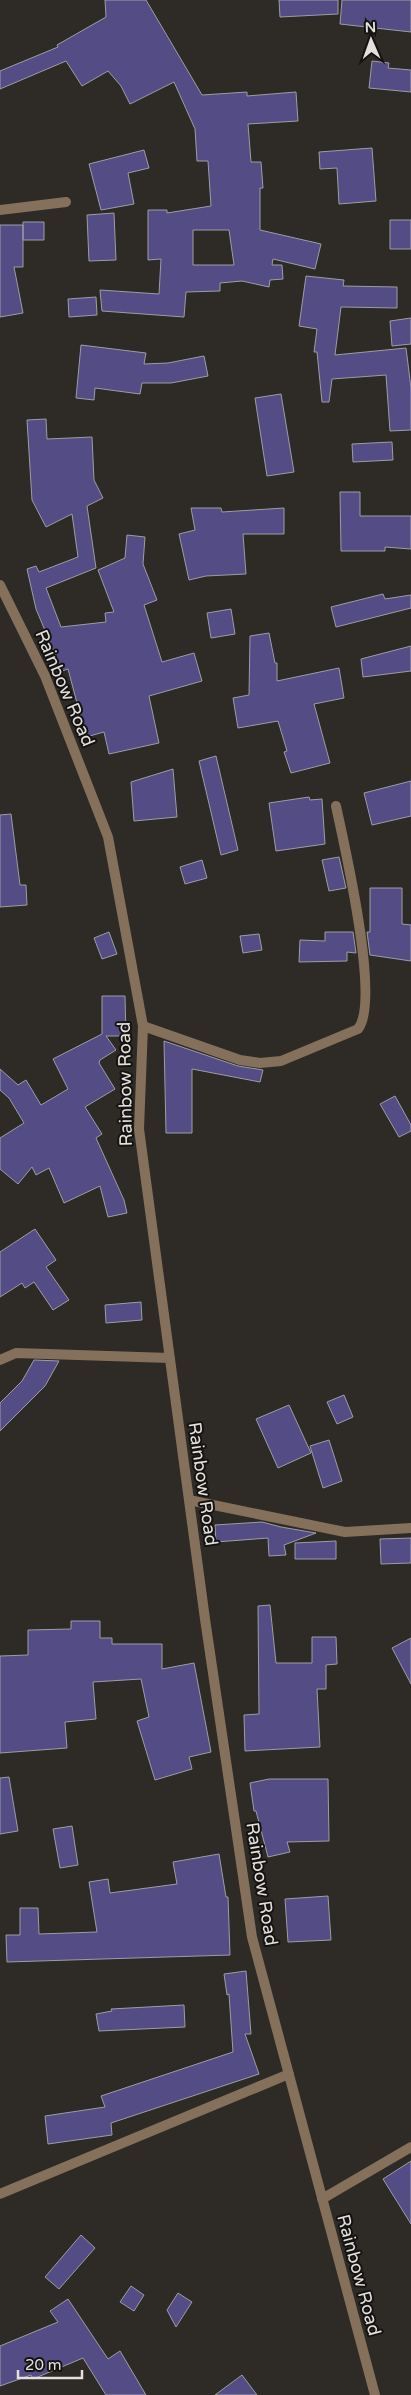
<svg xmlns="http://www.w3.org/2000/svg" width="411" height="2395" font-family="'Varela Round',sans-serif">
<style>
.building{fill:#544d85;stroke:#9d9da4;fill-rule:evenodd}
.lines{fill:none;stroke-linecap:round;stroke-linejoin:round}
.minor{stroke:#84705b;stroke-width:10}
.labels{text-anchor:middle;stroke-width:4;stroke-linejoin:round;paint-order:stroke}
.street-label{font-size:18px;fill:#e3e0dd;stroke:#151311}
</style>
<rect width="100%" height="100%" fill="#2e2a26"/>
<path class="building" d="M 105,0 L 146,0 L 202,95 L 247,92 L 247,96 L 296,92 L 298,121 L 248,124 L 251,162 L 261,162 L 263,188 L 260,188 L 260,230 L 321,244 L 315,269 L 273,259 L 272,265 L 282,265 L 283,279 L 270,280 L 269,287 L 242,281 L 220,283 L 220,291 L 186,292 L 184,317 L 102,311 L 100,290 L 159,294 L 161,259 L 148,260 L 148,210 L 167,210 L 167,213 L 211,206 L 208,161 L 197,161 L 195,129 L 174,82 L 130,104 L 121,86 L 108,71 L 82,86 L 66,61 L 0,89 L 0,71 L 58,47 L 57,45 L 106,17 ZM 193,230 L 229,230 L 234,265 L 193,265 Z
M 279,0 L 338,0 L 338,14 L 280,17 Z
M 342,0 L 411,0 L 411,32 L 340,24 Z
M 372,61 L 389,63 L 388,68 L 411,70 L 411,92 L 369,88 Z
M 372,148 L 376,201 L 339,204 L 337,168 L 320,169 L 319,152 Z
M 144,150 L 149,168 L 128,173 L 134,204 L 101,210 L 89,164 Z
M 114,213 L 116,260 L 89,261 L 87,215 Z
M 390,220 L 411,220 L 411,249 L 390,249 Z
M 23,222 L 44,222 L 44,240 L 23,240 Z
M 0,225 L 23,225 L 23,267 L 14,267 L 23,313 L 0,317 Z
M 306,276 L 344,280 L 343,286 L 397,287 L 397,308 L 341,307 L 335,355 L 406,348 L 411,388 L 411,430 L 390,431 L 386,375 L 332,379 L 329,402 L 322,402 L 317,352 L 314,352 L 317,329 L 299,326 Z
M 96,297 L 97,315 L 69,317 L 68,299 Z
M 411,318 L 411,344 L 392,346 L 390,321 Z
M 81,345 L 146,353 L 144,364 L 168,363 L 204,356 L 208,376 L 171,383 L 142,383 L 140,394 L 95,388 L 94,400 L 76,398 Z
M 281,394 L 294,472 L 267,476 L 255,398 Z
M 46,419 L 47,439 L 92,437 L 94,480 L 103,498 L 87,506 L 96,568 L 46,588 L 61,627 L 106,622 L 105,613 L 114,612 L 98,570 L 125,558 L 127,535 L 145,537 L 143,564 L 157,600 L 144,605 L 162,662 L 194,653 L 202,681 L 149,696 L 159,743 L 109,754 L 104,732 L 86,737 L 68,669 L 62,671 L 36,609 L 27,569 L 36,566 L 39,572 L 78,557 L 72,514 L 46,527 L 32,500 L 27,420 Z
M 392,442 L 393,460 L 353,462 L 352,444 Z
M 340,492 L 360,492 L 360,516 L 411,516 L 411,549 L 385,547 L 385,551 L 341,551 Z
M 191,508 L 221,508 L 222,512 L 284,508 L 284,534 L 243,534 L 246,574 L 206,576 L 189,580 L 179,534 L 195,530 Z
M 383,594 L 385,599 L 411,595 L 411,608 L 336,627 L 331,607 Z
M 231,609 L 235,634 L 211,638 L 207,613 Z
M 269,633 L 275,663 L 277,663 L 277,681 L 339,668 L 344,698 L 314,704 L 330,763 L 291,773 L 284,752 L 287,751 L 278,721 L 238,728 L 233,698 L 249,695 L 250,636 Z
M 411,646 L 411,671 L 363,677 L 361,659 Z
M 216,756 L 238,850 L 221,855 L 199,761 Z
M 173,769 L 177,817 L 134,821 L 131,782 Z
M 411,781 L 411,816 L 372,825 L 364,793 Z
M 309,797 L 310,800 L 322,799 L 325,844 L 276,851 L 269,803 Z
M 11,814 L 20,885 L 26,885 L 27,905 L 0,907 L 0,815 Z
M 339,857 L 346,888 L 329,891 L 322,860 Z
M 202,860 L 207,878 L 185,884 L 180,867 Z
M 370,888 L 402,888 L 402,924 L 411,925 L 411,961 L 370,955 L 367,932 L 370,932 Z
M 109,932 L 117,954 L 102,959 L 94,938 Z
M 325,932 L 353,932 L 356,953 L 347,952 L 347,961 L 299,962 L 300,940 L 325,941 Z
M 259,934 L 262,950 L 243,953 L 240,936 Z
M 102,996 L 125,996 L 126,1036 L 106,1036 L 116,1050 L 100,1060 L 99,1063 L 115,1089 L 85,1107 L 102,1134 L 96,1138 L 124,1200 L 127,1213 L 108,1217 L 100,1186 L 64,1203 L 49,1168 L 36,1175 L 32,1167 L 18,1184 L 0,1169 L 0,1138 L 24,1123 L 9,1098 L 0,1090 L 0,1069 L 18,1085 L 26,1080 L 41,1105 L 68,1089 L 53,1059 L 102,1034 Z
M 164,1041 L 238,1066 L 263,1070 L 260,1082 L 192,1069 L 192,1133 L 166,1133 Z
M 395,1096 L 411,1125 L 411,1131 L 399,1137 L 380,1104 Z
M 35,1229 L 56,1260 L 46,1267 L 69,1300 L 53,1310 L 34,1282 L 25,1288 L 22,1283 L 0,1297 L 0,1252 Z
M 141,1302 L 142,1320 L 106,1323 L 105,1305 Z
M 34,1360 L 59,1361 L 45,1386 L 0,1431 L 0,1403 L 22,1381 Z
M 344,1395 L 353,1417 L 337,1424 L 327,1402 Z
M 289,1405 L 311,1453 L 278,1468 L 256,1419 Z
M 329,1440 L 342,1481 L 323,1488 L 310,1446 Z
M 262,1522 L 281,1527 L 316,1533 L 284,1545 L 286,1555 L 269,1556 L 268,1538 L 216,1542 L 215,1525 Z
M 411,1538 L 411,1563 L 381,1564 L 380,1539 Z
M 336,1541 L 336,1559 L 295,1559 L 295,1543 Z
M 270,1605 L 276,1663 L 312,1663 L 312,1637 L 336,1637 L 337,1664 L 326,1665 L 326,1689 L 317,1689 L 320,1747 L 245,1751 L 244,1715 L 259,1714 L 258,1606 Z
M 71,1621 L 100,1621 L 100,1638 L 112,1638 L 112,1644 L 162,1644 L 162,1669 L 194,1663 L 211,1752 L 189,1757 L 192,1769 L 155,1780 L 137,1721 L 149,1717 L 141,1679 L 93,1682 L 96,1719 L 65,1722 L 67,1748 L 0,1753 L 0,1656 L 28,1655 L 28,1630 L 71,1629 Z
M 411,1638 L 411,1684 L 392,1648 Z
M 9,1777 L 18,1831 L 0,1834 L 0,1778 Z
M 269,1779 L 328,1779 L 329,1841 L 287,1842 L 290,1852 L 268,1857 L 256,1811 L 254,1811 L 250,1783 Z
M 72,1826 L 78,1865 L 60,1868 L 53,1829 Z
M 219,1854 L 226,1897 L 228,1897 L 230,1955 L 7,1962 L 6,1935 L 20,1935 L 20,1908 L 38,1908 L 39,1934 L 97,1932 L 89,1882 L 108,1879 L 110,1893 L 177,1884 L 173,1862 Z
M 328,1896 L 331,1940 L 288,1942 L 285,1899 Z
M 246,1971 L 251,2034 L 245,2034 L 259,2074 L 111,2123 L 112,2135 L 48,2144 L 45,2116 L 105,2107 L 101,2096 L 233,2052 L 229,1994 L 227,1995 L 224,1974 Z
M 184,2005 L 185,2027 L 99,2031 L 96,2014 L 112,2011 L 111,2009 Z
M 411,2161 L 411,2224 L 383,2179 Z
M 81,2235 L 95,2248 L 59,2289 L 45,2277 Z
M 131,2286 L 144,2295 L 134,2311 L 120,2302 Z
M 178,2293 L 192,2302 L 176,2327 L 167,2310 Z
M 68,2299 L 108,2359 L 120,2351 L 146,2395 L 106,2395 L 83,2358 L 33,2379 L 31,2375 L 0,2386 L 0,2346 L 58,2322 L 50,2311 Z
M 242,2375 L 257,2395 L 215,2395 Z"/>
<g class="lines">
<path class="minor" d="M 0,210 L 66,202
M 0,585 L 45,676 L 108,837 L 143,1026 L 139,1129 L 205,1619 L 252,1937 L 375,2395
M 143,1026 L 240,1060 L 260,1063 L 281,1061 L 358,1029 C 381,1001 344,844 336,806
M 0,1360 L 16,1353 L 170,1358
M 189,1500 L 345,1532 L 411,1528
M 0,2194 L 289,2074
M 322,2199 L 411,2147"/>
</g>
<g class="labels">
<g class="street-label">
<text transform="translate(65 688) rotate(67)" y="6">Rainbow Road</text>
<text transform="translate(125 1084) rotate(-91)" y="6">Rainbow Road</text>
<text transform="translate(203 1484) rotate(82)" y="6">Rainbow Road</text>
<text transform="translate(262 1884) rotate(81)" y="6">Rainbow Road</text>
<text transform="translate(359 2275) rotate(75)" y="6">Rainbow Road</text>
</g>
</g>
<g transform="translate(371 40) rotate(358)" stroke="#151311" stroke-width="4" paint-order="stroke">
<path d="M0-4L9 19L0 12L-9 19Z" fill="#e3e0dd"/>
<text y="-8" font-size="14" font-weight="bold" text-anchor="middle" fill="#e3e0dd">N</text>
</g>
<path d="M18 2370v8h64v-8" fill="none" stroke="#e3e0dd" stroke-width="2.5"/>
<text x="25" y="2370" font-size="15" fill="#e3e0dd" stroke="#151311" stroke-width="4" paint-order="stroke">20 m</text>
</svg>
